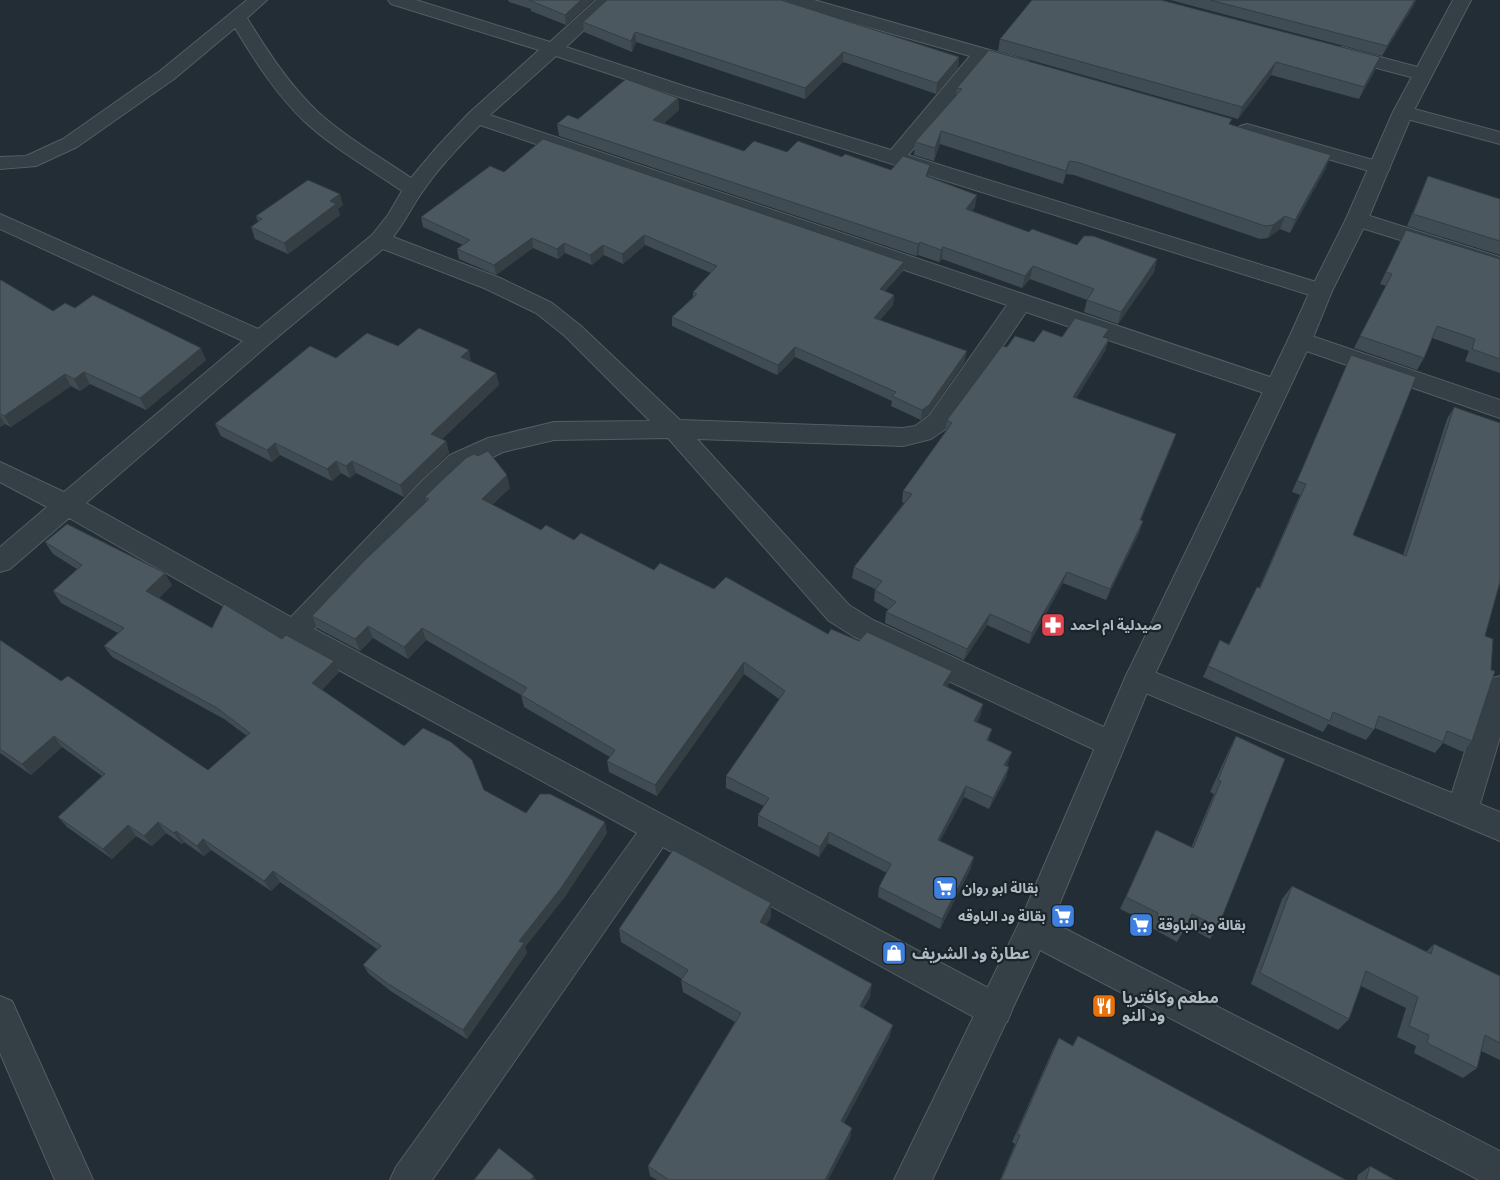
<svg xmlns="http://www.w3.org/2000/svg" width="1500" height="1180" font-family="'Fira Sans Condensed','Noto Sans Arabic',sans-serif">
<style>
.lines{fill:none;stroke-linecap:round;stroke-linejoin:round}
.minor-casing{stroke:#535d63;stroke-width:2}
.tertiary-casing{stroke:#535d63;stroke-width:2}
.minor{fill:#353f46;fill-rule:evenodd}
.tertiary{fill:#353f46;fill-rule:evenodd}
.wall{fill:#404c53}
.shaded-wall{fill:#343e43}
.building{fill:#4b5860;stroke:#343e43}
.labels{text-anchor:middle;stroke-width:4.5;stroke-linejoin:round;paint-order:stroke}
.poi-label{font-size:14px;font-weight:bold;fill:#b0bac2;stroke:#1b242a;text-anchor:start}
.near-poi-label{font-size:16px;font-weight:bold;fill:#b0bac2;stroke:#1b242a;text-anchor:start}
</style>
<rect width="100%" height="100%" fill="#222d35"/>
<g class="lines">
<defs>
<path id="minor" d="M 247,0 L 267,0 L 247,18 C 268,52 290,86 319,113 C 347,138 380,157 411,178 L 437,147 L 469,113 L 539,50 L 391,4 L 388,0 L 416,0 L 550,42 L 596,0 L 616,0 L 566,47 L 690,88 L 891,150 L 970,56 L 788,4 L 785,0 L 814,0 L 1028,61 L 1030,65 L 1028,69 L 1021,71 L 986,61 L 908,155 L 1329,286 L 1332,291 L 1329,296 L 1321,298 L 1313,296 L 676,96 L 556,56 L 490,115 L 1285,382 L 1288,388 L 1285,394 L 1276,396 L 1267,394 L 1026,312 L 947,428 L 931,439 L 903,446 L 697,439 L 849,605 L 873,620 L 1121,735 L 1125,744 L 1121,753 L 1110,757 L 853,636 L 829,621 L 668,438 L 554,440 L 503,452 L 468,469 L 441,494 L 314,629 L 1007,998 L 1012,1010 L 1007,1022 L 995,1027 L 983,1022 L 663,847 L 432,1180 L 390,1180 L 396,1167 L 637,833 L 284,640 L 69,518 L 10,569 L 0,572 L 0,547 L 47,507 L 0,482 L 0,462 L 64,492 L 243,341 L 0,229 L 0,214 L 258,329 L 372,235 L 388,215 L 402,191 C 369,168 333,148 304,121 C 276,94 255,61 235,28 L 174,79 L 77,147 L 36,166 L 0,169 L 0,157 L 26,156 L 63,139 L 160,71 ZM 480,125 L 1007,305 L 929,416 L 915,426 L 903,428 L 680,420 L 581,326 L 552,303 L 500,278 L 393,237 C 405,222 412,206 423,191 C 439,167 460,146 480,125 ZM 383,249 L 484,288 L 536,313 L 565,336 L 650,421 L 554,422 L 488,438 L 450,455 L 423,480 L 291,617 L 86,503 L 268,345 Z
M 1342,47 L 1429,70 L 1432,74 L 1429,78 L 1422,80 L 1335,57 L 1333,53 L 1335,49 Z
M 1403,106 L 1500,132 L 1500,144 L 1396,116 L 1393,112 L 1396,108 Z
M 1247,124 L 1387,164 L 1390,168 L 1387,172 L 1380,174 L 1240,134 L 1237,130 L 1240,126 Z
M 1357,212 L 1500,257 L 1500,271 L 1349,224 L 1346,219 L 1349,214 Z
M 1300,332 L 1500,400 L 1500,418 L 1292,346 L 1288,340 L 1292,334 Z
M 1139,666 L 1452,793 L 1485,688 L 1490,679 L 1500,676 L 1500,737 L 1480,804 L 1500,812 L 1500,841 L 1129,686 L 1125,678 L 1129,670 Z
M 0,996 L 12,1001 L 93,1180 L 55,1180 L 0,1053 Z"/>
<path id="tertiary" d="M 1453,0 L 1471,0 L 1413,112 L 1368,219 L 1332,291 L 1312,340 L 1153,678 L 1052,922 L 1500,1151 L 1500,1180 L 1479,1180 L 1040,950 L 932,1180 L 894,1180 L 1021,919 L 1125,678 L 1288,340 L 1310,291 L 1346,219 L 1393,112 Z"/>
</defs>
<use href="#minor" class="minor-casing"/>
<use href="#tertiary" class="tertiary-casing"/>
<use href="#minor" class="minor"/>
<use href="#tertiary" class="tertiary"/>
</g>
<path class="wall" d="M 508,0 L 593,0 L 566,25 L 531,11 L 531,9 L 509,2 Z
M 607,0 L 782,0 L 959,57 L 958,68 L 936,94 L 843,62 L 805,99 L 636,42 L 632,52 L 584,32 L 583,22 Z
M 1170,0 L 1416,0 L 1414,5 L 1382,56 Z
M 1000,39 L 1375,70 L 1359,99 L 1271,75 L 1238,119 L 998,51 Z
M 957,88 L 1230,124 L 1326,168 L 1290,233 L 1280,229 L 1268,238 L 1260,239 L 1074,175 L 1066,174 L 1063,184 L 940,144 L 934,161 L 914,155 L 915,142 L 956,96 Z
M 678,98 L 679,110 L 664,123 L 744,151 L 787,152 L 842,157 L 891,170 L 928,177 L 975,207 L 972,211 L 1029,232 L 1077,245 L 1157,259 L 1154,272 L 1118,324 L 1084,312 L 1087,300 L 1030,279 L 1022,288 L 942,259 L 939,262 L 918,255 L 916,256 L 559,136 L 557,124 L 578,119 Z
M 504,172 L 903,271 L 885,291 L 894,295 L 893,305 L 880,320 L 965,361 L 928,415 L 921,420 L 891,406 L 892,401 L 795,357 L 777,375 L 672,326 L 672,317 L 693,298 L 693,292 L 711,273 L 645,245 L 623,264 L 604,255 L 592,265 L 565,253 L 558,259 L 533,248 L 496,275 L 459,259 L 457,249 L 463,245 L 423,227 L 421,217 Z
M 1428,176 L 1500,199 L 1500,255 L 1407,226 Z
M 343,205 L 338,209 L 340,215 L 288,254 L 255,239 L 251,227 L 258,222 L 256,216 Z
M 1406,230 L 1500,259 L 1500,373 L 1465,361 L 1469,351 L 1432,338 L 1424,358 L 1417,370 L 1354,348 L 1386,286 L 1380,284 Z
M 0,280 L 53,311 L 75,308 L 206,360 L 146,410 L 90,384 L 80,391 L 71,386 L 11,427 L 5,424 L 0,427 Z
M 1109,329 L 1106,338 L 1109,339 L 1105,351 L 1076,398 L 1176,434 L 1141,520 L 1143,521 L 1139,533 L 1106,600 L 1063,583 L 1029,644 L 987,625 L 964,660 L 885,623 L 886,612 L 889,610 L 874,601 L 875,589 L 852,578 L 854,567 L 904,503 L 902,502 L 903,491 L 945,432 L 947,420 L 1007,347 Z
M 398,346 L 471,362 L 496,373 L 499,385 L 442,439 L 446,441 L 449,453 L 404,497 L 356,473 L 350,478 L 341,473 L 332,481 L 280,455 L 272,462 L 221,436 L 215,424 L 336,358 Z
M 1351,355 L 1353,535 L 1403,555 L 1447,419 L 1454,407 L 1485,636 L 1472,741 L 1463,752 L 1443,743 L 1435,753 L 1375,728 L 1366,740 L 1328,724 L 1323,732 L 1203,677 L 1220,640 L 1229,644 L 1259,588 L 1300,495 L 1292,492 Z
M 510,488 L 492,505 L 541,530 L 574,540 L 654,570 L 714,589 L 949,683 L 947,687 L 983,704 L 980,716 L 977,722 L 989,741 L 1012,752 L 1008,763 L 1007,766 L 1009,767 L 1006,778 L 989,809 L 964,797 L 940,841 L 971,868 L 940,929 L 878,897 L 879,887 L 887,873 L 828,843 L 819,857 L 758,826 L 758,815 L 764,806 L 726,788 L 726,776 L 779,699 L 744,674 L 657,796 L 609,772 L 607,761 L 610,757 L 524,707 L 521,695 L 426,640 L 408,659 L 373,638 L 360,651 L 317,628 L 312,616 L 427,502 L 425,497 Z
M 45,542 L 172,585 L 159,598 L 212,628 L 282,639 L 339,672 L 322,690 L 404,746 L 526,813 L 607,833 L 564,898 L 525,947 L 527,953 L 467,1039 L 392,992 L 369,974 L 363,965 L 377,949 L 280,882 L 271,891 L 211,850 L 204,856 L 184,842 L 182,844 L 166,833 L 152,846 L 136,836 L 112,859 L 67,827 L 58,817 L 102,776 L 62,747 L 31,775 L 0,753 L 0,640 L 61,681 L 208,770 L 247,736 L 224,719 L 112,657 L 104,646 L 118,633 L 61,603 L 53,591 L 77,569 L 53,554 Z
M 1236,736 L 1218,927 L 1210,939 L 1186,926 L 1177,942 L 1150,927 L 1151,924 L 1120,909 L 1156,830 L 1191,848 L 1214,794 L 1210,792 L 1229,750 Z
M 1292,886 L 1426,952 L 1434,944 L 1500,976 L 1500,1060 L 1481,1051 L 1477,1068 L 1463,1078 L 1414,1053 L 1416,1046 L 1397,1037 L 1406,1008 L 1361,986 L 1349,1019 L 1338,1030 L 1251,984 L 1282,899 Z
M 771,903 L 771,917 L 766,925 L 870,997 L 863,1008 L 890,1036 L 844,1123 L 850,1138 L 828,1180 L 657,1180 L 650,1176 L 648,1166 L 735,1022 L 683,992 L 681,980 L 682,979 L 621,942 L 619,929 Z
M 1078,1036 L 1346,1180 L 1000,1180 L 1015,1144 L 1012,1142 L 1053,1049 L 1059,1038 L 1072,1046 Z
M 1370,1166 L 1395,1180 L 1357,1180 L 1358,1175 Z"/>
<path class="shaded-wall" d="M 581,0 L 593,0 L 566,25 L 565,15 Z
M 1415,0 L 1416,0 L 1414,5 L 1382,56 L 1387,46 Z
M 635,32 L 636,42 L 632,52 L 631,41 Z
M 843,52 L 843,62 L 805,99 L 805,88 Z
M 959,57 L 958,68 L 936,94 L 937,83 Z
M 1380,57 L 1375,70 L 1359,99 L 1364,87 Z
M 1276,62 L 1271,75 L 1238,119 L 1242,107 Z
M 678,98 L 679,110 L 654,132 L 653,120 Z
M 941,131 L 940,144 L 934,161 L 935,148 Z
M 1331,155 L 1326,168 L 1290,233 L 1295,220 Z
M 1069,161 L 1066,174 L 1063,184 L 1066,171 Z
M 930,165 L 928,177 L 926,176 Z
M 340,194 L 343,205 L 338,209 L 340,215 L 288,254 L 284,243 L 330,201 Z
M 977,195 L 975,207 L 964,221 L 966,209 Z
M 1285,216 L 1280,229 L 1268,238 L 1273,225 Z
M 644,235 L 645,245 L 623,264 L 622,254 Z
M 532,238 L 533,248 L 496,275 L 494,265 Z
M 920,242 L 918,255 L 916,256 L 918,244 Z
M 564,243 L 565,253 L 558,259 L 557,249 Z
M 603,245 L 604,255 L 592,265 L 590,255 Z
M 943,247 L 942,259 L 939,262 L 941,250 Z
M 1157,259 L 1154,272 L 1118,324 L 1121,312 Z
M 904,262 L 903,271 L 879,298 L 880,289 Z
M 1033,266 L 1030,279 L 1022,288 L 1025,276 Z
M 894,295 L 893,305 L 873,327 L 874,318 Z
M 1109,329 L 1106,341 L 1103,337 Z
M 1109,339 L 1105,351 L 1070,409 L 1073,397 Z
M 795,347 L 795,357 L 777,375 L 778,365 Z
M 201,348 L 206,360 L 146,410 L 140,398 Z
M 469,350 L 471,362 L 461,357 Z
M 967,351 L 965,361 L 928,415 L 921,420 L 922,410 Z
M 84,372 L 90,384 L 80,391 L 74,379 Z
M 496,373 L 499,385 L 434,446 L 431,434 Z
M 65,374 L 71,386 L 11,427 L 4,416 Z
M 0,416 L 5,424 L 0,427 Z
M 1176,434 L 1172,446 L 1136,531 L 1140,520 Z
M 446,441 L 449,453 L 404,497 L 400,485 Z
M 275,443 L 280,455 L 272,462 L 267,450 Z
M 336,461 L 341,473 L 332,481 L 327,469 Z
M 352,461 L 356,473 L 350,478 L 346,466 Z
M 507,475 L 510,488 L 485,512 L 482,499 Z
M 1143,521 L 1139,533 L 1106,600 L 1110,589 Z
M 1067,572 L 1063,583 L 1029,644 L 1032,633 Z
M 165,573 L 172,585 L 153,603 L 146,591 Z
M 990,614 L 987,625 L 964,660 L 967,649 Z
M 368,626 L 373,638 L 360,651 L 355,639 Z
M 422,628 L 426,640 L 408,659 L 404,647 Z
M 334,661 L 339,672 L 317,695 L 312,683 Z
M 744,662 L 744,674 L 657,796 L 655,785 Z
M 952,671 L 949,683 L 940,697 L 943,685 Z
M 983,704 L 980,716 L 971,732 L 974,721 Z
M 992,729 L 989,740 L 987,740 Z
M 54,736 L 62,747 L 31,775 L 22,764 Z
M 1012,752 L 1008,763 L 1001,776 L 1004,765 Z
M 1009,767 L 1006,778 L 989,809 L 993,798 Z
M 966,786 L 964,797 L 935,850 L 938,840 Z
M 158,822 L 166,833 L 152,846 L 144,836 Z
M 605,822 L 607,833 L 564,898 L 525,947 L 527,953 L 467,1039 L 463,1030 L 519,941 Z
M 128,825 L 136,836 L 112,859 L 103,849 Z
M 176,831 L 184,842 L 182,844 L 174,833 Z
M 829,832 L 828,843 L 819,857 L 820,847 Z
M 203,839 L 211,850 L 204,856 L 197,846 Z
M 974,857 L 971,868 L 940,929 L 942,919 Z
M 273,871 L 280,882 L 271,891 L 264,881 Z
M 771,903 L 771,917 L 760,935 L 760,922 Z
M 872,984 L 870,997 L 858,1018 L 860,1006 Z
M 893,1025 L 890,1036 L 839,1132 L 841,1121 Z
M 852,1128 L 850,1138 L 828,1180 L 825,1180 Z
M 534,1176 L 536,1180 L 531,1180 Z"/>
<path class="building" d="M 529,0 L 581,0 L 565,15 Z
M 607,0 L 781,0 L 959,57 L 937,83 L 843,52 L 805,88 L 635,32 L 631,41 L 583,22 Z
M 1032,0 L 1161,0 L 1380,57 L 1364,87 L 1276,62 L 1242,107 L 1000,39 Z
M 1210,0 L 1415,0 L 1387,46 Z
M 989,50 L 1232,119 L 1229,124 L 1331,155 L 1295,220 L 1285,216 L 1273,225 L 1265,226 L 1077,162 L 1069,161 L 1066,171 L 941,131 L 935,148 L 915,142 L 962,89 L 957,88 Z
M 626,79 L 678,98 L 653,120 L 744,151 L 754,141 L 787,152 L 798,141 L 842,157 L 845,154 L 891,170 L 903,156 L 930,165 L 926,176 L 977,195 L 966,209 L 1029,232 L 1032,229 L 1077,245 L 1084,236 L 1093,236 L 1157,259 L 1121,312 L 1087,300 L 1094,289 L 1033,266 L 1025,276 L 943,247 L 941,250 L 920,242 L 918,244 L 557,124 L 568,115 L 578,119 Z
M 543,139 L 904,262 L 880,289 L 894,295 L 874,318 L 967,351 L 929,405 L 922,410 L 892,396 L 896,392 L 795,347 L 778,365 L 672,317 L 697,294 L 693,292 L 717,266 L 644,235 L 622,254 L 603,245 L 590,255 L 564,243 L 557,249 L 532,238 L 494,265 L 457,249 L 470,240 L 421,217 L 490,166 L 504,172 Z
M 1428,176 L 1500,199 L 1500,241 L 1413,214 Z
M 308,180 L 340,194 L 330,201 L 336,204 L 284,243 L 251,227 L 262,219 L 256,216 Z
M 1406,230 L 1500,259 L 1500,359 L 1472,349 L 1475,339 L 1437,326 L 1424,358 L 1360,336 L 1392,274 L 1386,272 Z
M 0,280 L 1,280 L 53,311 L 65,303 L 75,308 L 93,295 L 201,348 L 140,398 L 84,372 L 74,379 L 65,374 L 4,416 L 0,414 Z
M 1075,318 L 1109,329 L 1103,337 L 1109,339 L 1073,397 L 1176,434 L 1140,520 L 1143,521 L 1110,589 L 1067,572 L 1032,633 L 990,614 L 967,649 L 886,612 L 896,602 L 875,590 L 882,581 L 854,567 L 912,494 L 903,491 L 952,423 L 947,420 L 1002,346 L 1007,347 L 1015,336 L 1034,342 L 1043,330 L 1062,337 Z
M 419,328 L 469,350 L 461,357 L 496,373 L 431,434 L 446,441 L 400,485 L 352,461 L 346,466 L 336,461 L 327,469 L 275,443 L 267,450 L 215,424 L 310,346 L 336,358 L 367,333 L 398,346 Z
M 1351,355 L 1416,377 L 1353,535 L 1406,556 L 1454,407 L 1500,423 L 1500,582 L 1485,636 L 1493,639 L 1491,670 L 1495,671 L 1472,741 L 1447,731 L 1443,742 L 1379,716 L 1374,730 L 1333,712 L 1330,721 L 1208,666 L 1220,640 L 1229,645 L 1257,587 L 1260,588 L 1306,484 L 1297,481 Z
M 488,451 L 507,475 L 482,499 L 541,530 L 546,525 L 574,540 L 581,533 L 654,570 L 660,563 L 714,589 L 726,577 L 828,634 L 831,629 L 859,641 L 867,632 L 952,671 L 943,685 L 983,704 L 974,721 L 992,729 L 987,740 L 1012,752 L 1004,765 L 1009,767 L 993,798 L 966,786 L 938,840 L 974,857 L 942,919 L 879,887 L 891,864 L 829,832 L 820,847 L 758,815 L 769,798 L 726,776 L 785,691 L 744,662 L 655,785 L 607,761 L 615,750 L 521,695 L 527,688 L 422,628 L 404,647 L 368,626 L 355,639 L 312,616 L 365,560 L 429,499 L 425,497 L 439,483 L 466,458 L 474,454 L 478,456 Z
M 67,524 L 165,573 L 146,591 L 212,628 L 224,604 L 282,639 L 286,635 L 334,661 L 312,683 L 404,746 L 423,728 L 451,742 L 472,760 L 484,790 L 526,813 L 540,794 L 550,794 L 605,822 L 561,888 L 519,941 L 524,943 L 463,1030 L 387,983 L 363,965 L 381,946 L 273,871 L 264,881 L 203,839 L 197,846 L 176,831 L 174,833 L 158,822 L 144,836 L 128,825 L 103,849 L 58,817 L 105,774 L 54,736 L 22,764 L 0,749 L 0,640 L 61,681 L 68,676 L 208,770 L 250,733 L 217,708 L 104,646 L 124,628 L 53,591 L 82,565 L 45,542 Z
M 1236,736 L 1285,759 L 1218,927 L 1192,914 L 1185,931 L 1157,916 L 1158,913 L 1126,897 L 1156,830 L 1193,848 L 1221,781 L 1218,780 Z
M 673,850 L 771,903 L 760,922 L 872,984 L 860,1006 L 893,1025 L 841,1121 L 852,1128 L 825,1180 L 669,1180 L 648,1166 L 741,1013 L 681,980 L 688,970 L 619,929 Z
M 1292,886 L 1431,954 L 1434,944 L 1500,976 L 1500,1043 L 1485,1035 L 1477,1068 L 1427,1043 L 1429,1035 L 1409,1026 L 1418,997 L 1366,971 L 1349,1019 L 1260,973 Z
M 1078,1036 L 1346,1180 L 1001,1180 L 1020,1135 L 1017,1134 L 1059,1038 L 1073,1046 Z
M 499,1148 L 534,1176 L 531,1180 L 474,1180 Z
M 1370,1166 L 1395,1180 L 1366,1180 Z"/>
<defs>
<symbol id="pharmacy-square" viewBox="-11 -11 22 22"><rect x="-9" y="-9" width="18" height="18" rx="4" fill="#e0444e" stroke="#1b242a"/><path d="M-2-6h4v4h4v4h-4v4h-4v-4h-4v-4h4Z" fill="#fff"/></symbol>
<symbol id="supermarket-square" viewBox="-11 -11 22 22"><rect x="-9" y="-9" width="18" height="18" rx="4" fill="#3f7fe0" stroke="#1b242a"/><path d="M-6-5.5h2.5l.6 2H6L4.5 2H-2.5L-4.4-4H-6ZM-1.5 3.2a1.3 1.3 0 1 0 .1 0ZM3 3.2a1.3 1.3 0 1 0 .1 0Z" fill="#fff"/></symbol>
<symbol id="shop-square" viewBox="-11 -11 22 22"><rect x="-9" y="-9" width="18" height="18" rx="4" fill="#3f7fe0" stroke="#1b242a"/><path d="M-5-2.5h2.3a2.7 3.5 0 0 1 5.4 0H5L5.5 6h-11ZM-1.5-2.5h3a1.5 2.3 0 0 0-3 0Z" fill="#fff"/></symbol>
<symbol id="restaurant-square" viewBox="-11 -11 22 22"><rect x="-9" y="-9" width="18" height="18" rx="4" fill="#e8710a" stroke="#1b242a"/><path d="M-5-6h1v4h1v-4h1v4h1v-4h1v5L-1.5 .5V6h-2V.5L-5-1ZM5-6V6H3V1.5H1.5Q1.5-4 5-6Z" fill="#fff"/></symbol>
</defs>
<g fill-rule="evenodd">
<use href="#pharmacy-square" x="1039" y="611" width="28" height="28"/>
<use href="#supermarket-square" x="931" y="874" width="28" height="28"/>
<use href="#supermarket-square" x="1049" y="902" width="28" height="28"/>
<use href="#supermarket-square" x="1127" y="911" width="28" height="28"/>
<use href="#shop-square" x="880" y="939" width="28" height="28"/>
<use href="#restaurant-square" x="1090" y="992" width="28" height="28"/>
</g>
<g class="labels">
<g class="poi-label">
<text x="1070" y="630">صيدلية ام احمد</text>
<text x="962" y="893">بقالة ابو روان</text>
<text x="1046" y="921" text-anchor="end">بقالة ود الباوقه</text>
<text x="1158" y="930">بقالة ود الباوقة</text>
</g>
<g class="near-poi-label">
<text x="912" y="959">عطارة ود الشريف</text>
<text x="1122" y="1003">مطعم وكافتريا<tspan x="1122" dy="18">ود النو</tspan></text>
</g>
</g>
</svg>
